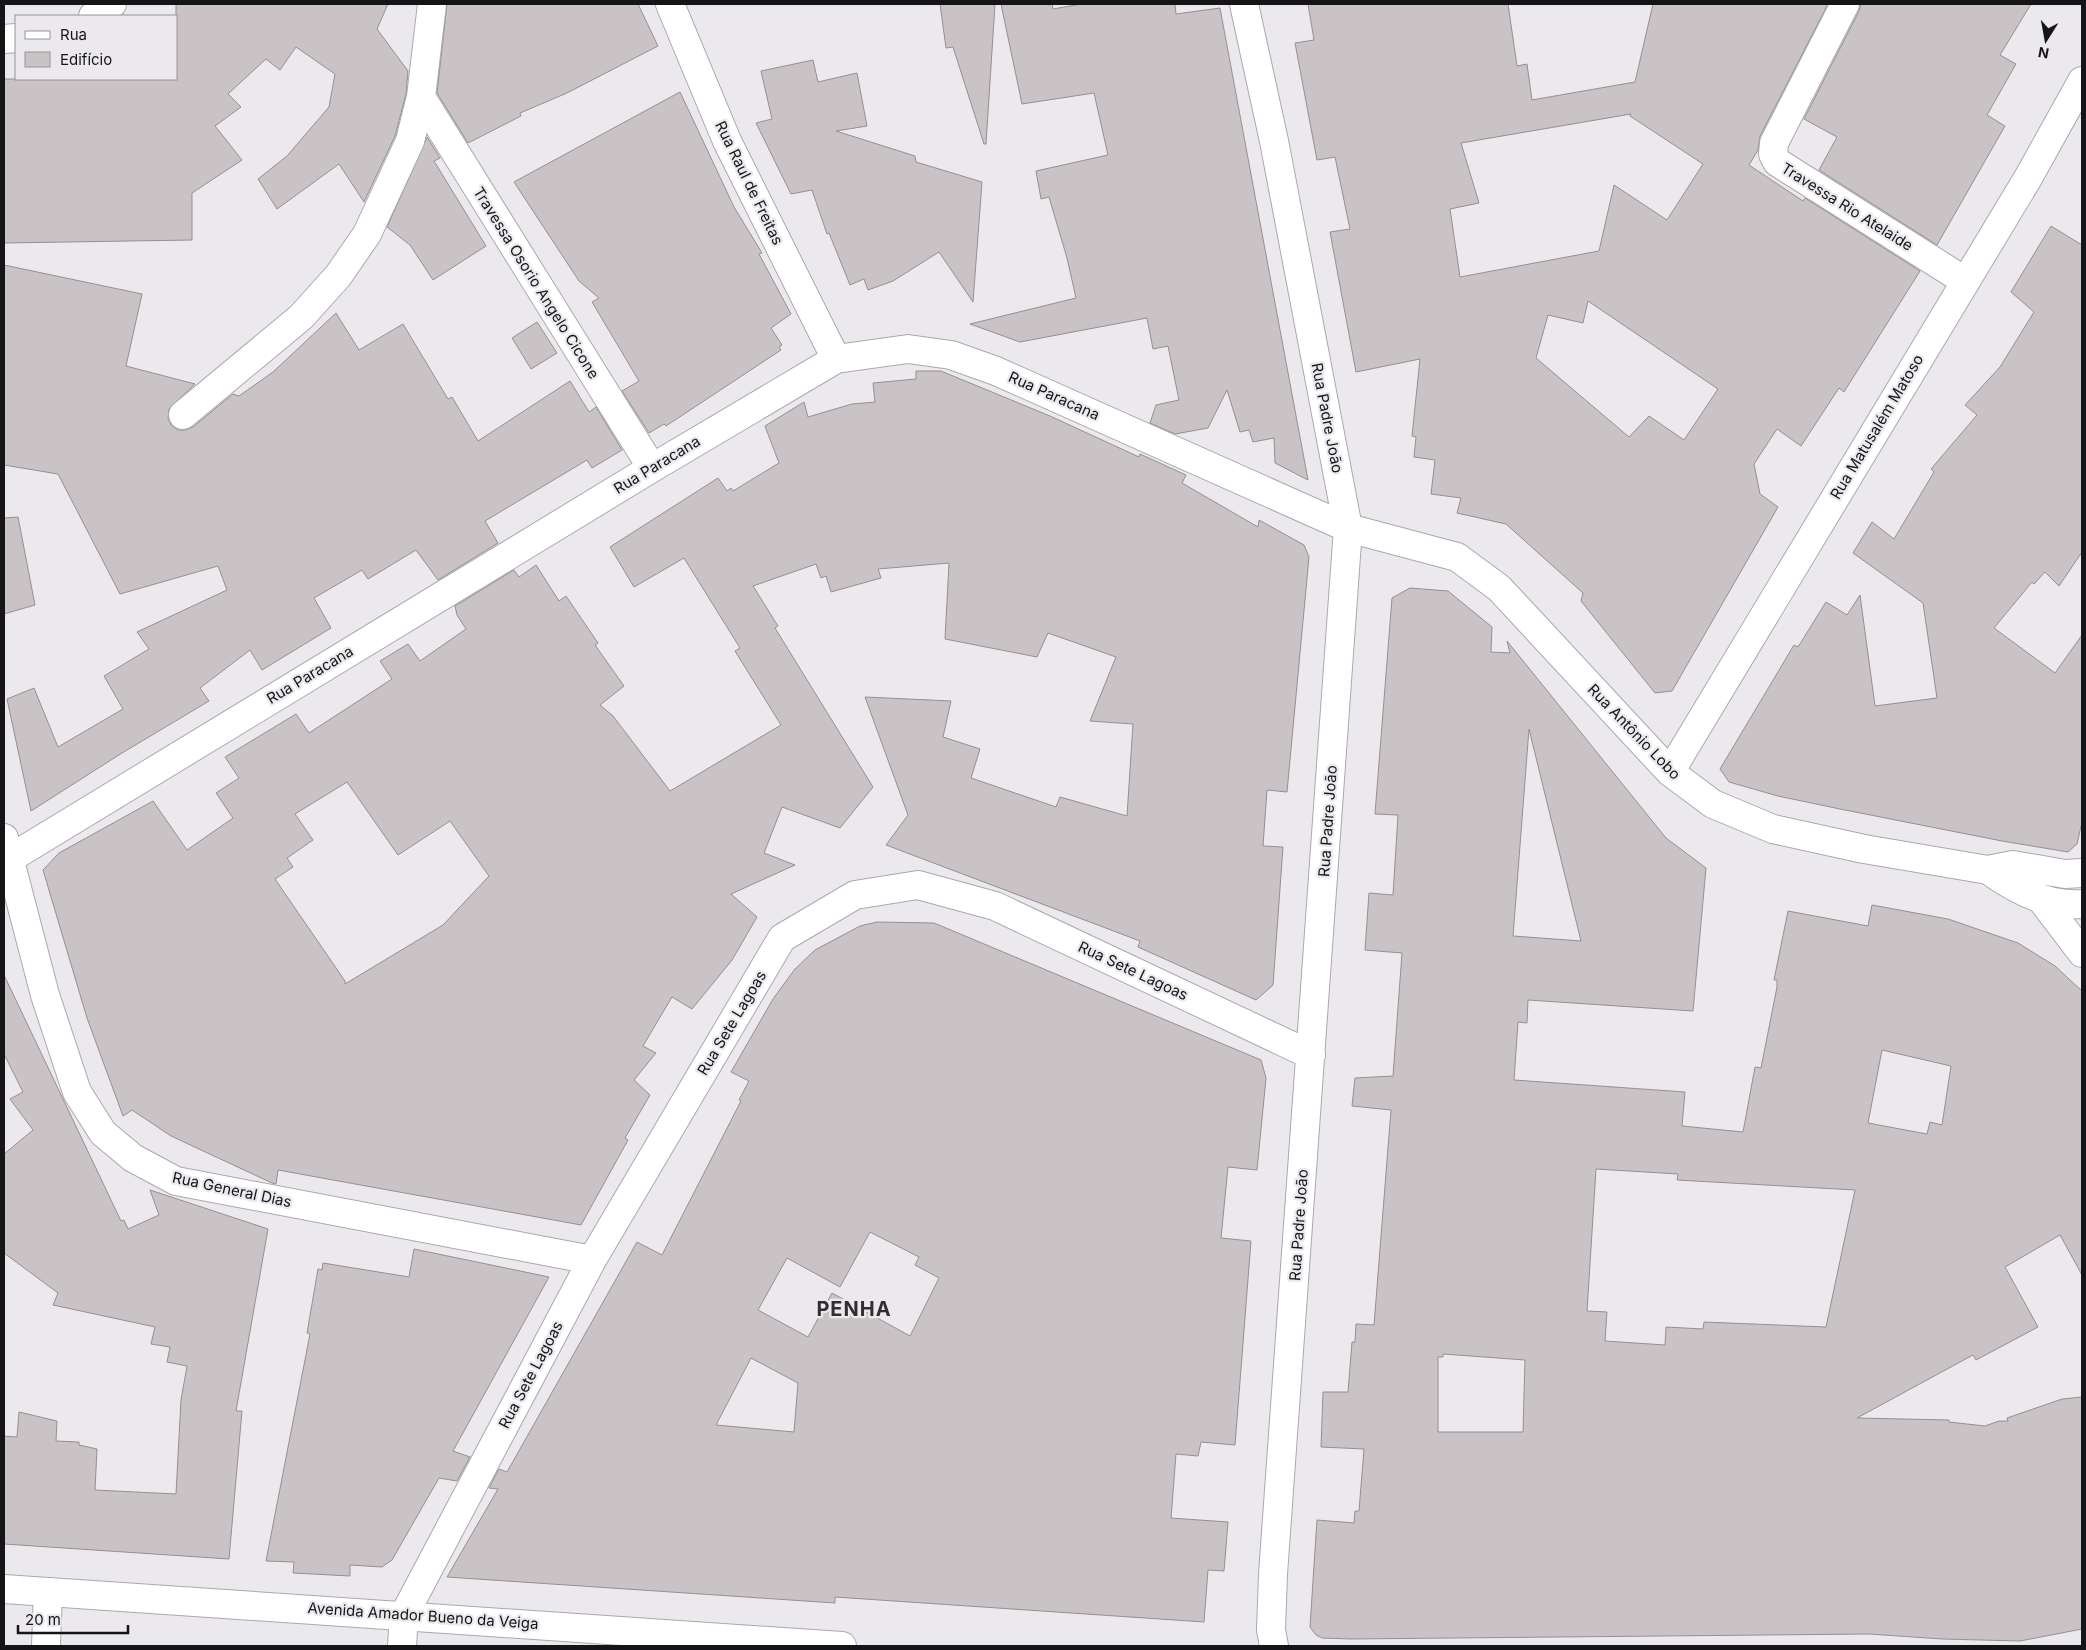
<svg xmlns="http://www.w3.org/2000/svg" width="2086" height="1650" font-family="Inter,sans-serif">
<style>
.building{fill:#c9c3c6;stroke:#948f91;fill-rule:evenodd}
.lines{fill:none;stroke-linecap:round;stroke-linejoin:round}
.street-casing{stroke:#aba8ad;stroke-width:30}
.secondary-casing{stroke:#aba8ad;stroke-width:30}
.street{stroke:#fff;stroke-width:28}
.secondary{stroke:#fff;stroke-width:28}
.labels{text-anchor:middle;stroke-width:4.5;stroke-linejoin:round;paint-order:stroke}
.street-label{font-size:15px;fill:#151416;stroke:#ece9ee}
.district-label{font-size:20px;font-weight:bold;letter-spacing:1px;fill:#302e32;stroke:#ece9ee}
</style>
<rect width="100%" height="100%" fill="#ece9ee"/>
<path class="building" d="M 176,4 L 388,4 L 377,29 L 408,71 L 406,94 L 395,136 L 364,202 L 339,164 L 277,209 L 258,179 L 287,156 L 329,107 L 335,74 L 296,47 L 280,70 L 266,59 L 228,94 L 241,107 L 215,126 L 242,160 L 192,193 L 192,240 L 4,243 L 4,79 L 176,79 Z
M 447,4 L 638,4 L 658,46 L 567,93 L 520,113 L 521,116 L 468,143 L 437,93 Z
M 940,4 L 995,4 L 986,144 L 984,144 L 953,47 L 946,48 Z
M 1001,4 L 1052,4 L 1053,9 L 1081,4 L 1175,4 L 1176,14 L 1220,8 L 1308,480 L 1275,463 L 1274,438 L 1253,442 L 1249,430 L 1240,432 L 1227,390 L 1208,428 L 1175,434 L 1150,423 L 1156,405 L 1179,400 L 1168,346 L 1153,349 L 1147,318 L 1020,342 L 970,324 L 1076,298 L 1067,258 L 1049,197 L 1041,199 L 1036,171 L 1108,155 L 1094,93 L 1022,104 Z
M 1308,4 L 1508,4 L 1517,66 L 1527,64 L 1532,100 L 1635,82 L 1653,4 L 1828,4 L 1760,136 L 1758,150 L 1749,165 L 1803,201 L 1805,198 L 1920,271 L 1844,392 L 1839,388 L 1801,446 L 1777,429 L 1754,464 L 1760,494 L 1778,507 L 1672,691 L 1655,693 L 1581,601 L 1583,593 L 1506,524 L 1457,513 L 1461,498 L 1431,494 L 1435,460 L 1414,457 L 1416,437 L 1412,436 L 1420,359 L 1356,372 L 1330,232 L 1350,229 L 1335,157 L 1317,160 L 1295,43 L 1314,40 ZM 1631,114 L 1630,116 L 1703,164 L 1667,220 L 1614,185 L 1599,251 L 1460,277 L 1450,209 L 1479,203 L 1461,143 ZM 1588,301 L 1718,389 L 1684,440 L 1649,416 L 1629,437 L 1536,358 L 1548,315 L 1583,323 Z
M 1861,4 L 2031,4 L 2000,55 L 2016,64 L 1987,115 L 2005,126 L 1937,245 L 1819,170 L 1837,137 L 1804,119 L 1859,11 Z
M 813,60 L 818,82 L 857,73 L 867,126 L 836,131 L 915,156 L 916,162 L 982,182 L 973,302 L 939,252 L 893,281 L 868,290 L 864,279 L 850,285 L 829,233 L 827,234 L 812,190 L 791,194 L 756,123 L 772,119 L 761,71 Z
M 680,92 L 734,207 L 762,253 L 759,254 L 791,314 L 771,328 L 782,345 L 779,347 L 781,350 L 666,426 L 664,424 L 649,433 L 622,391 L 639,381 L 592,302 L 599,298 L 579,281 L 514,182 Z
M 427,137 L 440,158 L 434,161 L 486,246 L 433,280 L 410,245 L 387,227 Z
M 2051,226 L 2082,245 L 2082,552 L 2059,586 L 2045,572 L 2034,584 L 2032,582 L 1994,628 L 2055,673 L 2082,635 L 2082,822 L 2077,844 L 2068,852 L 2002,841 L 1840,809 L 1778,796 L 1729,782 L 1720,769 L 1794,645 L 1798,647 L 1826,602 L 1847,615 L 1860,595 L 1875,706 L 1937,698 L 1923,603 L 1853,553 L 1872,522 L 1894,539 L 1934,472 L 1931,469 L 1977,415 L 1965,405 L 2000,367 L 2034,312 L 2011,292 Z
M 4,265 L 142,294 L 126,366 L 195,384 L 169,409 L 168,418 L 171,425 L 178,430 L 186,430 L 193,427 L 233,394 L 239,396 L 273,372 L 336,313 L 359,350 L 403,324 L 448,399 L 452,397 L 478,441 L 570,381 L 589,412 L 596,407 L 622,450 L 592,468 L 587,460 L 485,521 L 498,543 L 438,580 L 416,550 L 368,579 L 362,570 L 314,598 L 331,628 L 262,670 L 250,650 L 200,688 L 209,701 L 122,753 L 31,811 L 7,699 L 34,688 L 58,747 L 123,709 L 104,676 L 149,649 L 137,632 L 227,590 L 218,566 L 120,594 L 58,474 L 4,465 Z
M 537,322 L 557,353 L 531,369 L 512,338 Z
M 916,371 L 941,371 L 1050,416 L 1139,457 L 1140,454 L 1186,475 L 1182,483 L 1258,527 L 1259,520 L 1304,545 L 1309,557 L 1287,792 L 1267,790 L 1263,846 L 1283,847 L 1273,985 L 1256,1000 L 1138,947 L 1140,941 L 886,845 L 908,815 L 865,697 L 951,701 L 943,737 L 980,749 L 971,778 L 1056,807 L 1060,797 L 1127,816 L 1133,724 L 1090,721 L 1116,657 L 1048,633 L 1037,657 L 945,639 L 949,563 L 878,569 L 881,578 L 831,592 L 826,576 L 821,578 L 816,564 L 753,586 L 778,626 L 775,628 L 873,787 L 840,828 L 782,807 L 764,853 L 795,865 L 731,894 L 757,917 L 732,960 L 692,1009 L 672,997 L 643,1046 L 656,1053 L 634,1080 L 650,1095 L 625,1138 L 628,1140 L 581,1225 L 278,1170 L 276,1184 L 272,1183 L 171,1136 L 132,1110 L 123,1116 L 87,1018 L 43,870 L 59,853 L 153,801 L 187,850 L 233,818 L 216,793 L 239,778 L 225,757 L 296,714 L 309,733 L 392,679 L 380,661 L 408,644 L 420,661 L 466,629 L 457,615 L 455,606 L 514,570 L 519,577 L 536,565 L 559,601 L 566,596 L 598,643 L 595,645 L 624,686 L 600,705 L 613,716 L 670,791 L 781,725 L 735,651 L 740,648 L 684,558 L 634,587 L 610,547 L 718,478 L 727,491 L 731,488 L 733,491 L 779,463 L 765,426 L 804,402 L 808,417 L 852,404 L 875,402 L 873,383 L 916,379 ZM 347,782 L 398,855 L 450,821 L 489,876 L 443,925 L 345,984 L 345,981 L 275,879 L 293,867 L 287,858 L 313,840 L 295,814 Z
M 18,517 L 35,605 L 4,614 L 4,518 Z
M 1410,588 L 1448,591 L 1492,627 L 1491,652 L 1510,653 L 1507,641 L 1666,838 L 1706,868 L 1693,1011 L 1528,1000 L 1527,1023 L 1518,1022 L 1514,1080 L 1685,1092 L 1682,1126 L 1743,1132 L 1755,1067 L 1761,1068 L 1777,987 L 1777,980 L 1774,980 L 1788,911 L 1868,926 L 1872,905 L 1948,919 L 2018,943 L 2055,966 L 2082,991 L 2082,1275 L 2060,1235 L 2005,1267 L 2038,1327 L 1976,1360 L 1973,1355 L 1857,1418 L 1949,1420 L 1949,1422 L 1985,1426 L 1999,1421 L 2008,1421 L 2007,1418 L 2062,1399 L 2082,1397 L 2082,1629 L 2020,1641 L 1942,1639 L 1869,1634 L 1350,1639 L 1322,1638 L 1316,1635 L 1310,1627 L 1317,1520 L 1354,1523 L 1355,1511 L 1359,1511 L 1364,1449 L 1321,1447 L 1323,1392 L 1348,1392 L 1352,1342 L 1355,1342 L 1356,1324 L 1374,1325 L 1391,1110 L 1352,1106 L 1355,1078 L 1393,1076 L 1402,953 L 1365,950 L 1369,893 L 1393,895 L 1398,815 L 1375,814 L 1392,598 ZM 1529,729 L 1581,941 L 1513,936 ZM 1882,1050 L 1951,1066 L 1942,1125 L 1930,1122 L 1927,1134 L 1868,1123 ZM 1596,1169 L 1678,1174 L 1677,1180 L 1855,1190 L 1826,1327 L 1704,1322 L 1703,1329 L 1666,1327 L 1665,1345 L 1605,1341 L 1607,1312 L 1587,1311 ZM 1443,1354 L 1525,1360 L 1523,1432 L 1438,1432 L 1438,1357 L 1443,1357 Z
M 877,922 L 934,923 L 1261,1060 L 1266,1078 L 1257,1170 L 1228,1167 L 1221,1238 L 1251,1241 L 1235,1445 L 1201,1442 L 1198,1456 L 1176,1454 L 1171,1518 L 1228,1522 L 1224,1571 L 1208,1570 L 1204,1622 L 835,1597 L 835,1603 L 447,1577 L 498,1489 L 489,1488 L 499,1469 L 507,1472 L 637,1242 L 662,1255 L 741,1101 L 739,1100 L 749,1081 L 731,1072 L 773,999 L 795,969 L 815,950 L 860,926 ZM 870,1232 L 919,1257 L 915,1265 L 939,1278 L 910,1336 L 832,1293 L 808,1337 L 758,1310 L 787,1258 L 840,1287 ZM 751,1358 L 798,1383 L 794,1432 L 716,1425 Z
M 4,975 L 121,1221 L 124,1220 L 128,1229 L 159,1215 L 150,1190 L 268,1229 L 236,1411 L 242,1411 L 229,1559 L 4,1544 L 4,1436 L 17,1437 L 19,1412 L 57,1421 L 56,1441 L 79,1442 L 79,1445 L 97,1449 L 95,1490 L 176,1494 L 181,1400 L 187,1366 L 167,1362 L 170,1347 L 151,1344 L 155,1327 L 53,1305 L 58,1293 L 4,1253 L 4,1154 L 33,1130 L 10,1099 L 23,1092 L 4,1054 Z
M 414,1249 L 549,1277 L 453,1451 L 470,1457 L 457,1481 L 439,1478 L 392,1560 L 382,1567 L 350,1565 L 350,1576 L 293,1573 L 294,1562 L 266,1561 L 310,1334 L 307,1333 L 318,1269 L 322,1270 L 323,1263 L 409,1277 Z"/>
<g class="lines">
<defs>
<path id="street" d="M 670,4 L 727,141 L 836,359
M 1244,4 L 1274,141 L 1348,528 L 1273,1574 L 1271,1630 L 1274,1646
M 1845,4 L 1774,143 L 1773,154 L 1777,162 L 1965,281
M 93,16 L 112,4
M 4,39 L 16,38
M 421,97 L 652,468
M 183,415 L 301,317 L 338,276 L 367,234 L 410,141 L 421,97 L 432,4
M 1670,772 L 2028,178 L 2082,81
M 4,838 L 45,995 L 77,1092 L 103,1133 L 133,1158 L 176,1181 L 592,1260
M 9,859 L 652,468 L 836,359 L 908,349 L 951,355 L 996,371 L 1348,528 L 1457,557 L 1499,588 L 1670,772 L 1713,804 L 1773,829 L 1864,849 L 1988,870 L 2013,865 L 2065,874 L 2082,873
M 1988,870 C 2014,889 2048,907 2082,904
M 2041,899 L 2082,953
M 46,1646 L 48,1592
M 402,1646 L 404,1615 L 592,1260 L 782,938 L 855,895 L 918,885 L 995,906 L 1311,1055"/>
<path id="secondary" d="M 4,1589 L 842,1646"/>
</defs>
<use href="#street" class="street-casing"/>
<use href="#secondary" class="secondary-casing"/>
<use href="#street" class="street"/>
<use href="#secondary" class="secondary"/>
</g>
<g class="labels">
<g class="street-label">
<text transform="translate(749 183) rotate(64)" y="5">Rua Raul de Freitas</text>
<text transform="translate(1847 207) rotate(32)" y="5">Travessa Rio Atelaide</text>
<text transform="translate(536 283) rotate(58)" y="5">Travessa Osorio Angelo Cicone</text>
<text transform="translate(1054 396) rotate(24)" y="5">Rua Paracana</text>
<text transform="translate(1327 418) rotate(79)" y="5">Rua Padre João</text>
<text transform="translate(1877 427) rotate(-59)" y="5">Rua Matusalém Matoso</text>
<text transform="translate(657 465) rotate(-31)" y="5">Rua Paracana</text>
<text transform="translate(310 675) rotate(-31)" y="5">Rua Paracana</text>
<text transform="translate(1634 732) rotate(46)" y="5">Rua Antônio Lobo</text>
<text transform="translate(1328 821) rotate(-86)" y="5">Rua Padre João</text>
<text transform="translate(1133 971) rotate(25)" y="5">Rua Sete Lagoas</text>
<text transform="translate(732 1023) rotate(-59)" y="5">Rua Sete Lagoas</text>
<text transform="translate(232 1190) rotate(12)" y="5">Rua General Dias</text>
<text transform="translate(1299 1225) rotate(-86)" y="5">Rua Padre João</text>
<text transform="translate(531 1375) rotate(-62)" y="5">Rua Sete Lagoas</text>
<text transform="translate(423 1616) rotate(4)" y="5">Avenida Amador Bueno da Veiga</text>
</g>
<g class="district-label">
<text x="854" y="1316">PENHA</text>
</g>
</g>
<rect width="2086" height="1650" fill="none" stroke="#151416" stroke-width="10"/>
<rect x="15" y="15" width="162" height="65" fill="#ece9ee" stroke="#969498"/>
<rect x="25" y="31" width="25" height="8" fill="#ffffff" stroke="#969498"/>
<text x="60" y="40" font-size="15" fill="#151416">Rua</text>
<rect x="25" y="52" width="25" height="15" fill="#c9c3c6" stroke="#969498"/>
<text x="60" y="65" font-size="15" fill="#151416">Edifício</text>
<g transform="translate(2046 40) rotate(191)" stroke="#ece9ee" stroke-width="4" paint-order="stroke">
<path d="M0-4L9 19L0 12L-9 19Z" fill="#151416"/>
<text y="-8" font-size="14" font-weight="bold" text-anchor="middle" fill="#151416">N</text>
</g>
<path d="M18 1625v8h110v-8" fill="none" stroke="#151416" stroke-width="2.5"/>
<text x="25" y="1625" font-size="15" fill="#151416" stroke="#ece9ee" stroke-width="4" paint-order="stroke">20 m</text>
</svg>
